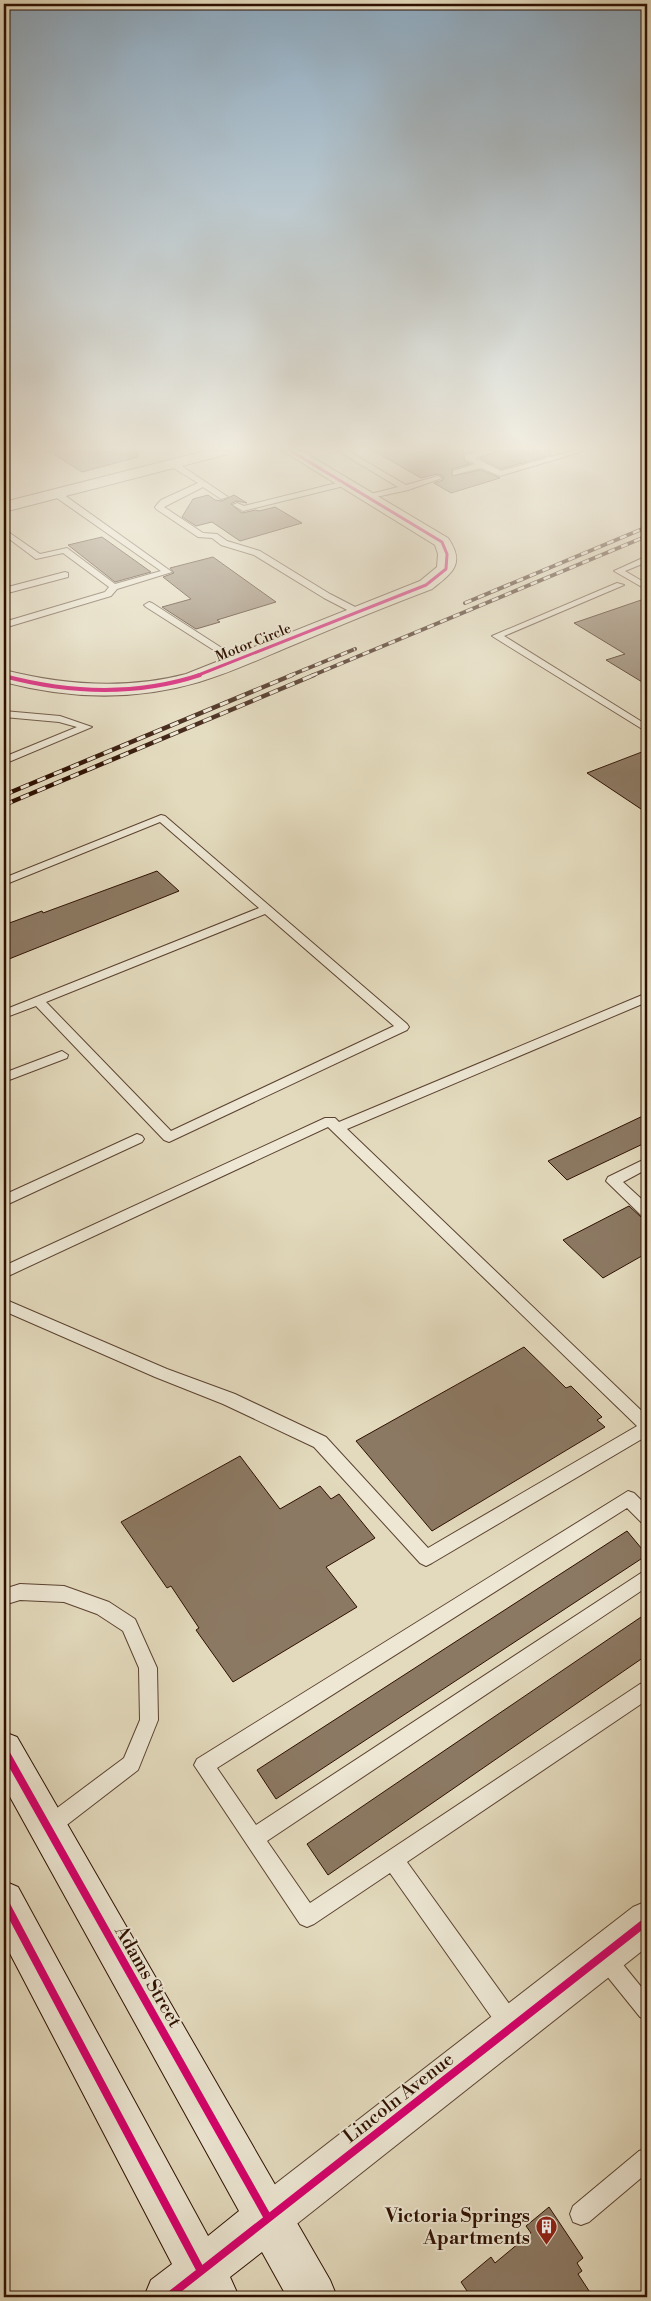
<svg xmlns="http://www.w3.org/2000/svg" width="651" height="2301" font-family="'Libre Bodoni',serif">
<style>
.building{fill:#8c7963;stroke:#2e1001}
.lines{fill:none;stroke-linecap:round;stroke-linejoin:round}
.service-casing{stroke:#5b4230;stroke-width:2}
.minor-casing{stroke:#5b4230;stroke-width:2}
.tertiary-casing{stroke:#5b4230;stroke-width:2}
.secondary-casing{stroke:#2e1001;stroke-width:2}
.service{fill:#ede7d4;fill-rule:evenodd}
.minor{fill:#ede7d4;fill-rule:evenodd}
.tertiary{fill:#ede7d4;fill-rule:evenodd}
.secondary{fill:#ede7d4;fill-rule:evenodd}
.rail-far1-casing{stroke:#2e1001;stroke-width:4}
.rail-casing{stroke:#2e1001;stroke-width:4.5}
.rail-far1{stroke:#ede7d4;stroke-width:2.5;stroke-dasharray:7;stroke-linecap:butt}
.rail{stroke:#ede7d4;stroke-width:3;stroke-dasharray:9;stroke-linecap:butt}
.cycleway-far2-casing{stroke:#ede7d4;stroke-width:5}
.cycleway-far1-casing{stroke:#ede7d4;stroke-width:6}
.cycleway-casing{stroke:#ede7d4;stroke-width:11}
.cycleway-far2{stroke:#d6006c;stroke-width:3}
.cycleway-far1{stroke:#d6006c;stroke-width:4}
.cycleway{stroke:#d6006c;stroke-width:8}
.labels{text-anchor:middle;stroke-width:4;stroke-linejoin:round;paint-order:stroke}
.far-street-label{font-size:14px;fill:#2e1001;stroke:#ede7d4}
.near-street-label{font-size:19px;fill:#2e1001;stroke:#ede7d4}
.near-poi-label{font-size:19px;font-weight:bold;fill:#2e1001;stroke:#ede7d4;text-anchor:end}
</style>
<rect width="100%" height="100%" fill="#e3dabd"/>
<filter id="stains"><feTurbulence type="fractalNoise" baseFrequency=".004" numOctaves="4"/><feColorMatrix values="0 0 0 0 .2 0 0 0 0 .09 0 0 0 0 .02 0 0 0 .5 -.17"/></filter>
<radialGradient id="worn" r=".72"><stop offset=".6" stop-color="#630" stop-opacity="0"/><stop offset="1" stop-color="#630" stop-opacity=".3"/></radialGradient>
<path class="building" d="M 61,451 L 137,451 L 138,457 L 82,472 L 55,455 Z
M 374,451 L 474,451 L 464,454 L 464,461 L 470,464 L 452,469 L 452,476 L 481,470 L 500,478 L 451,493 L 434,483 L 443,480 L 443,476 L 437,474 L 421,478 Z
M 497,451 L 551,451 L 551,455 L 501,469 L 480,458 Z
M 208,495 L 215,500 L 222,501 L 234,495 L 247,503 L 236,501 L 231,504 L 242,513 L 256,510 L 259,511 L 275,507 L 302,523 L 240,541 L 212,522 L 196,526 L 182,517 L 193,499 Z
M 102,537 L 151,572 L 115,582 L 68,545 Z
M 213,557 L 276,602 L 217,620 L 220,622 L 196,629 L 162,607 L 191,599 L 163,577 L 174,573 L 170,568 Z
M 647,598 L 647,685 L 606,660 L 625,654 L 574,623 Z
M 647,750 L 647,813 L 587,773 Z
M 157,871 L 179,891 L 4,961 L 4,925 L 42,911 L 43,913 Z
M 647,1114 L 647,1142 L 567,1180 L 548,1161 Z
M 629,1206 L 641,1217 L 647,1220 L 647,1253 L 603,1278 L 563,1240 Z
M 524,1347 L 566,1388 L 571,1386 L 602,1417 L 597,1420 L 605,1427 L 432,1531 L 356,1441 Z
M 240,1456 L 280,1509 L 320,1486 L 331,1499 L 339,1494 L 375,1538 L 326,1567 L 357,1607 L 233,1682 L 196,1630 L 199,1628 L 171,1586 L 167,1588 L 121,1522 Z
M 627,1531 L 647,1555 L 276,1799 L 257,1770 Z
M 647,1613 L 647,1655 L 328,1875 L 307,1844 Z
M 549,2207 L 583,2258 L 577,2263 L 582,2271 L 578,2274 L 593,2297 L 471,2297 L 461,2282 L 491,2257 L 495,2263 L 531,2233 L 526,2226 Z"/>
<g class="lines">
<defs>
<path id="service" d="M 45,451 L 59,451 L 55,453 Z
M 338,451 L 348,451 L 406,485 L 438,476 L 442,478 L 408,490 L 367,499 L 367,495 L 398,487 Z
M 482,451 L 495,451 L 475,458 L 501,471 L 572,451 L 584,451 L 500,476 L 481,468 L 453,475 L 453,471 L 475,464 L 465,459 L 465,455 Z
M 170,462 L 176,462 L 228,497 L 221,499 L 203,487 L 164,507 L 203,533 L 217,534 L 227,541 L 260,551 L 330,594 L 361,610 L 361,614 L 355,614 L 324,598 L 254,555 L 221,545 L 212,538 L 198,537 L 156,509 L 155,507 L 161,500 L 198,483 L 170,466 Z
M 345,481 L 348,481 L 348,485 L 243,511 L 233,505 L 237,503 L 244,506 Z
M 54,492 L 60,492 L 172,572 L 117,589 L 111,596 L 4,628 L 4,622 L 105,592 L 109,587 L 63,553 L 36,559 L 4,535 L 4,529 L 40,554 L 67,548 L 115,584 L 161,571 L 54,496 Z
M 647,556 L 647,562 L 625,571 L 647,584 L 647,590 L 614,571 Z
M 65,572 L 68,573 L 68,577 L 4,594 L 4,588 Z
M 617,583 L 624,585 L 504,636 L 647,725 L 647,732 L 492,636 Z
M 149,602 L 152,603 L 242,661 L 237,664 L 234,663 L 146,607 L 144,605 Z
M 4,711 L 60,716 L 92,727 L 4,764 L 4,757 L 77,727 L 59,722 L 4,717 Z
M 161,815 L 165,816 L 407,1024 L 409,1027 L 407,1030 L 169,1142 L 164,1140 L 36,1006 L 4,1018 L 4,1010 L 259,908 L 160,822 L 4,885 L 4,878 ZM 265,914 L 394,1026 L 171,1131 L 46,1002 Z
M 647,993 L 647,1002 L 347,1129 L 647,1416 L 647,1436 L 432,1563 L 426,1566 L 420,1563 L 314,1447 L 223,1404 L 155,1377 L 4,1311 L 4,1299 L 167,1369 L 235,1394 L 326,1437 L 428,1548 L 637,1426 L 328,1127 L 4,1278 L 4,1266 L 325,1118 L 335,1118 L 339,1122 Z
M 62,1051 L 68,1055 L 67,1058 L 4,1082 L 4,1073 Z
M 137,1134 L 142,1136 L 144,1139 L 142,1142 L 4,1206 L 4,1195 Z
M 647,1158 L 647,1169 L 623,1182 L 647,1204 L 647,1217 L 642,1216 L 606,1181 L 608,1177 Z
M 628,1491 L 634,1493 L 647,1506 L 647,1524 L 641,1522 L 627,1508 L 217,1768 L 256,1825 L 641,1573 L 647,1570 L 647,1587 L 267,1841 L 310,1903 L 640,1684 L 647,1682 L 647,1700 L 407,1862 L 518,2016 L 521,2024 L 518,2032 L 510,2035 L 502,2032 L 390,1873 L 314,1924 L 307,1927 L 300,1924 L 194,1765 L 197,1759 Z
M 20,1584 L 64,1586 L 109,1602 L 135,1619 L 157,1668 L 158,1720 L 138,1770 L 55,1834 L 48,1837 L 41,1834 L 38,1827 L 41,1820 L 124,1758 L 140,1720 L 139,1668 L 123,1631 L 97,1614 L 64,1602 L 20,1600 L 4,1605 L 4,1589 Z
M 605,1948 L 612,1951 L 647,1994 L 647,2020 L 640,2017 L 598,1965 L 595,1958 L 598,1951 Z
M 647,2148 L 647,2173 L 589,2222 L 581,2225 L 573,2222 L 570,2214 L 573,2206 L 639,2151 Z"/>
<path id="minor" d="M 205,451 L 231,451 L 228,454 L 4,512 L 4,502 Z
M 283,451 L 302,451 L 448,538 C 466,564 452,573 432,589 C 387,606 343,624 298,643 C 266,656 233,672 199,682 C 135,701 68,699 4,682 L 4,670 C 64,685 125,690 186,674 L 420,581 L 437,567 L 438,554 L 435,545 Z"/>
<path id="tertiary" d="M 647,1901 L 647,1947 L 284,2234 L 268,2241 L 252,2234 L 245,2218 L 252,2202 L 633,1907 Z"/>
<path id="secondary" d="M 4,1732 L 17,1737 L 330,2280 L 337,2297 L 287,2297 L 262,2252 L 230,2277 L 239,2297 L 144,2297 L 151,2280 L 172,2264 L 4,1942 L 4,1881 L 18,1887 L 208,2236 L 239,2211 L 4,1786 Z"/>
</defs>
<use href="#service" class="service-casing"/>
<use href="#minor" class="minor-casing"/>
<use href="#tertiary" class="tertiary-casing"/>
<use href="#secondary" class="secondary-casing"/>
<use href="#service" class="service"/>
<use href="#minor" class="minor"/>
<use href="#tertiary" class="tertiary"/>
<use href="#secondary" class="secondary"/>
<defs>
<path id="rail-far1" d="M 465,603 L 647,527
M 289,676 L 355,649
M 311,676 L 647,536"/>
<path id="rail" d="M 4,795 L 292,675
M 4,805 L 314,675"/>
</defs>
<use href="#rail-far1" class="rail-far1-casing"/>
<use href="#rail" class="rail-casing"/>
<use href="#rail-far1" class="rail-far1"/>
<use href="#rail" class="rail"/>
<defs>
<path id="cycleway-far2" d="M 4,676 L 6,676
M 196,676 L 426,585 L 446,569 L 447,554 L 442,542 L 291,451"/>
<path id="cycleway-far1" d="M 4,676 C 68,693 136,696 200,675"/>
<path id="cycleway" d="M 4,1750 L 268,2218
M 4,1901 L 201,2271
M 168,2297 L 647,1921"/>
</defs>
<use href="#cycleway-far2" class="cycleway-far2-casing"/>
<use href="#cycleway-far1" class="cycleway-far1-casing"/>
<use href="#cycleway" class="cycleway-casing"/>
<use href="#cycleway-far2" class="cycleway-far2"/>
<use href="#cycleway-far1" class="cycleway-far1"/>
<use href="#cycleway" class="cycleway"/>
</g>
<linearGradient id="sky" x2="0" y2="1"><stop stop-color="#8da8bd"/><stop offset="0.58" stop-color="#f2eee1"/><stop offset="1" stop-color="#f2eee1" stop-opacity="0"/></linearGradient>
<rect width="651" height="773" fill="url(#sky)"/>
<defs>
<symbol id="building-pin" viewBox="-11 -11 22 30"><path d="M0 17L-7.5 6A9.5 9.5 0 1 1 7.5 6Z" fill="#8f2418" stroke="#ede7d4"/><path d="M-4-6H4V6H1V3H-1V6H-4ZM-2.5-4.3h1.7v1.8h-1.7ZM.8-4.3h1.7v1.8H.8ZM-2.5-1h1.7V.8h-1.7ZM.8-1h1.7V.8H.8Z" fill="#fff"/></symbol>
</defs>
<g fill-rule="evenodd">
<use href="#building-pin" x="534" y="2214" width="25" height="34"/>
</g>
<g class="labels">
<g class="far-street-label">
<text transform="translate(253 642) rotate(-22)" y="5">Motor Circle</text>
</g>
<g class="near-street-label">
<text transform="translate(149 1976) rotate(60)" y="7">Adams Street</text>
<text transform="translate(398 2097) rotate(-38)" y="7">Lincoln Avenue</text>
</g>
<g class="near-poi-label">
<text x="530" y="2222">Victoria Springs<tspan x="530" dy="22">Apartments</tspan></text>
</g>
</g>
<rect width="651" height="2301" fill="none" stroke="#e3dabd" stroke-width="20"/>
<rect x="5" y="5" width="641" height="2291" fill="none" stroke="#2e1001" stroke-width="2.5"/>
<rect x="10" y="10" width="631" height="2281" fill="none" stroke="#2e1001"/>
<rect width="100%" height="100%" filter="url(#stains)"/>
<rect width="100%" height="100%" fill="url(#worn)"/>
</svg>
